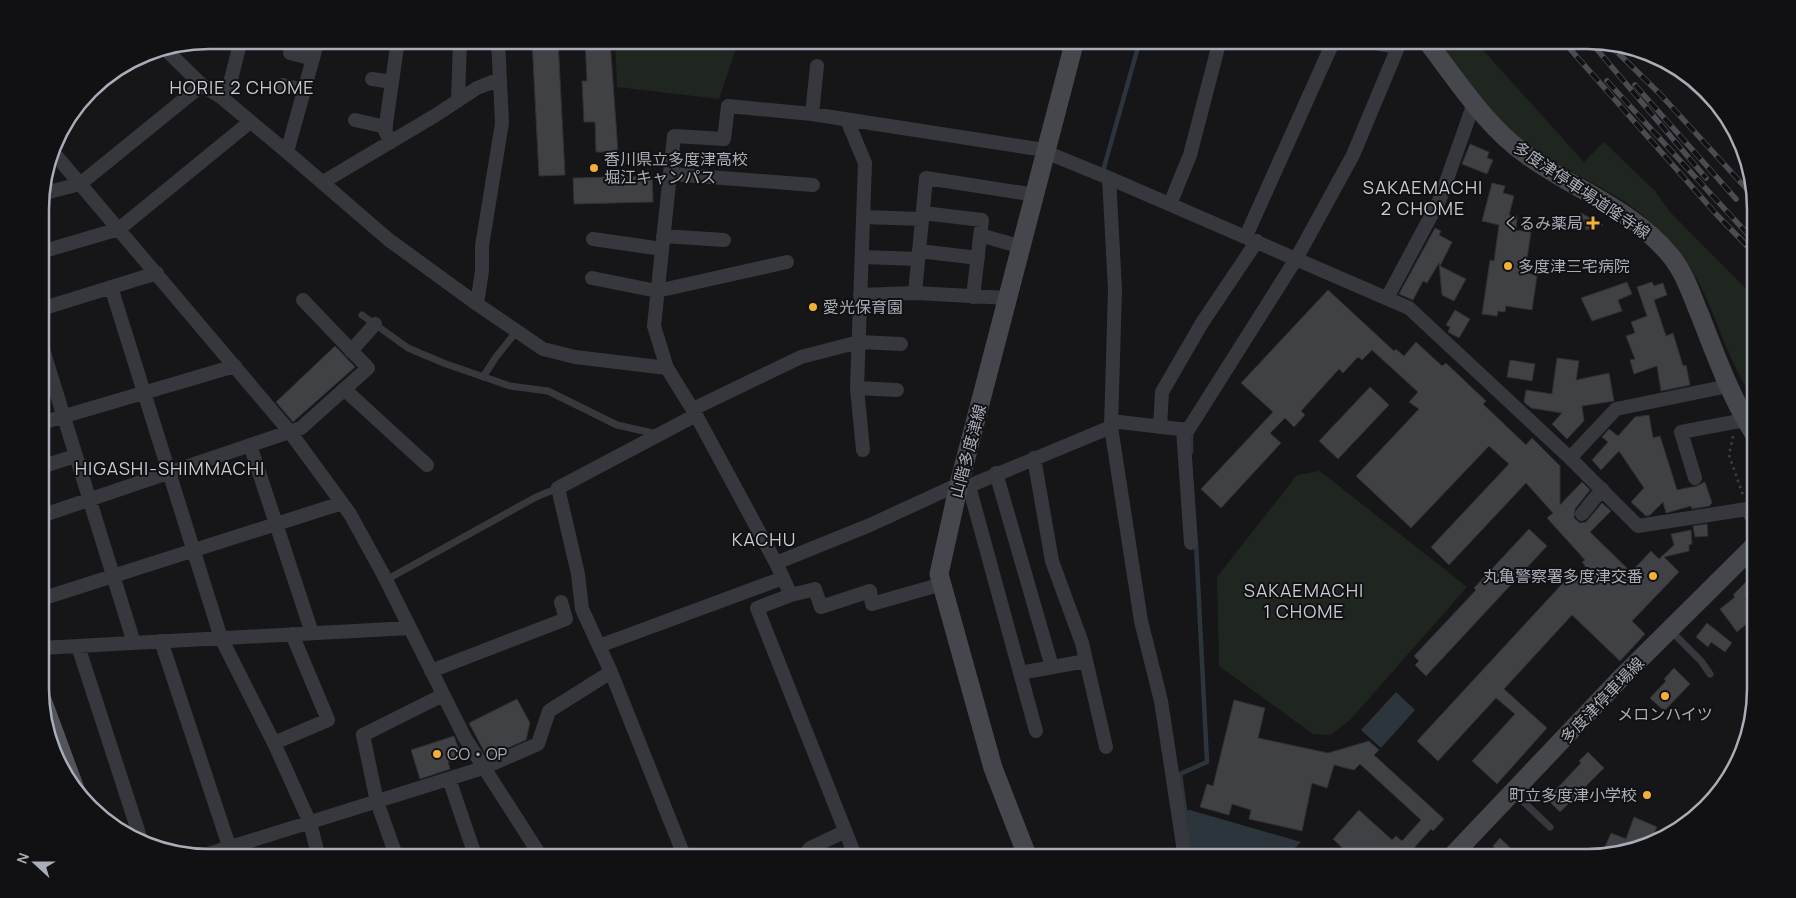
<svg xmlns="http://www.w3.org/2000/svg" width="1796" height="898" font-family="Manrope,'Noto Sans JP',sans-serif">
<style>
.green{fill:#1e261f}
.water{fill:#2c353c}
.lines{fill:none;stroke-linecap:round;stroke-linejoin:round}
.stream{stroke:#2c353c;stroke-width:4.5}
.building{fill:#404145;stroke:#303034}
.path{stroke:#3d3f44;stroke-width:2.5;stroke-dasharray:2.5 4;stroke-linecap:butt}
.service{stroke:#37383d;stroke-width:7}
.minor{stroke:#37383d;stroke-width:14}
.secondary{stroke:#45474d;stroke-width:19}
.primary{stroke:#53555c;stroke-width:21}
.rail-casing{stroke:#4a4c52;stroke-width:5.5}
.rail{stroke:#111113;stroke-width:4;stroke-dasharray:11;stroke-linecap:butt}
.poi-dot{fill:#f2b134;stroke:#111113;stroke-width:2}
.labels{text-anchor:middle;stroke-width:4;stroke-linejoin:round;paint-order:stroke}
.poi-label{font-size:16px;fill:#a8adb8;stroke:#111113;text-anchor:start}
.street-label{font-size:16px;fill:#a8adb8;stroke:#111113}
.neighbourhood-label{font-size:18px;letter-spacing:1px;fill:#c9ccd4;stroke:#111113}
.rim{fill:none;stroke:#a8adb8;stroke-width:2.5}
</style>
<rect width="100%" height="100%" fill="#161618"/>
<path class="green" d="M 615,40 L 739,40 L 719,99 L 617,87 Z
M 1438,40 L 1474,40 L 1584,162 L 1604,142 L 1655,191 L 1670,212 L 1755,298 L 1755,400 C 1720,354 1714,290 1674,246 C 1661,232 1643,214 1627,203 C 1594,182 1558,167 1526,143 C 1490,117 1465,75 1438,40 Z
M 1320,471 L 1467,587 L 1351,719 L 1331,735 L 1313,734 L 1219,666 L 1217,577 L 1297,475 Z"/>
<path class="water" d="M 1396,692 L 1415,710 L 1381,748 L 1361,730 Z
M 1190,810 L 1301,842 L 1285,858 L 1254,858 L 1239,852 L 1236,858 L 1199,858 L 1187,849 L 1182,812 Z"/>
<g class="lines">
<path class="stream" d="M 1103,171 L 1140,40
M 1191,436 L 1191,452
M 1186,817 L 1180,774 L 1207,762 L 1196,543"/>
</g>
<path class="building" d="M 532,40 L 558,40 L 565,175 L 539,176 Z
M 585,40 L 610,40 L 618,152 L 596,152 L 595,122 L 584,122 L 582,81 L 587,81 Z
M 1470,144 L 1489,152 L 1487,158 L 1493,160 L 1487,174 L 1462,164 Z
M 652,176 L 653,202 L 574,204 L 573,178 Z
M 1492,183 L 1505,186 L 1503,193 L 1514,196 L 1509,215 L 1517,216 L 1516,230 L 1531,232 L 1525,272 L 1537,276 L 1532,310 L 1506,306 L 1505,312 L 1498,311 L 1497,316 L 1482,314 L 1490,260 L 1494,261 L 1499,225 L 1482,221 Z
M 1581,213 L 1603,225 L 1586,230 Z
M 1435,228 L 1441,231 L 1439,235 L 1452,242 L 1440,266 L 1466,279 L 1454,301 L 1442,295 L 1439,263 L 1427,283 L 1423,281 L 1413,300 L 1399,294 Z
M 1627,282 L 1632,294 L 1618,300 L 1622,311 L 1592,321 L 1581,298 Z
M 1652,282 L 1654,286 L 1663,283 L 1667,295 L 1654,300 L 1666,336 L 1673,333 L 1683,366 L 1686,365 L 1690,385 L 1661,391 L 1657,366 L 1634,374 L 1630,360 L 1635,359 L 1626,336 L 1635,333 L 1631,322 L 1647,316 L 1637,287 Z
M 1328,290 L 1394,351 L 1396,349 L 1404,356 L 1416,342 L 1442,366 L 1446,363 L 1486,401 L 1483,404 L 1526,445 L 1532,438 L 1560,466 L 1560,505 L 1582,482 L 1590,490 L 1575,509 L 1574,518 L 1580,523 L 1586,522 L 1602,503 L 1611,511 L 1590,532 L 1631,572 L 1651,551 L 1659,559 L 1674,545 L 1671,534 L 1691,530 L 1692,544 L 1689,545 L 1689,551 L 1664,557 L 1679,572 L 1632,621 L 1645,634 L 1620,661 L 1572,615 L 1504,689 L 1547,728 L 1497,784 L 1472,761 L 1515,714 L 1496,698 L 1438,761 L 1417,741 L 1574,571 L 1586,583 L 1593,576 L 1582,562 L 1585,560 L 1547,518 L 1553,513 L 1526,483 L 1449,565 L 1431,547 L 1509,464 L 1489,446 L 1411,528 L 1356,476 L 1419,409 L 1409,402 L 1418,392 L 1372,350 L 1362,360 L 1358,357 L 1343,373 L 1339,369 L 1301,411 L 1305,415 L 1294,427 L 1285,418 L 1270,433 L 1281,443 L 1221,508 L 1201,489 L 1273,412 L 1241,383 Z
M 1455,310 L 1470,319 L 1459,338 L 1448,332 L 1450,327 L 1446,325 Z
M 335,346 L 355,367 L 293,422 L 276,402 Z
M 1557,358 L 1579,361 L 1576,380 L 1609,373 L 1614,401 L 1582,406 L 1584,421 L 1567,439 L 1552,424 L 1562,413 L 1531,408 L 1524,402 L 1526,390 L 1552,394 Z
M 1510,360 L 1535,364 L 1532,381 L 1507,377 Z
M 1370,387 L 1389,405 L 1338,459 L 1319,441 Z
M 1649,415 L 1653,438 L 1660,436 L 1677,490 L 1697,486 L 1705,482 L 1712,503 L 1709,506 L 1692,509 L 1691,506 L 1666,513 L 1663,502 L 1650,515 L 1646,516 L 1631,502 L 1644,488 L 1619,451 L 1601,470 L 1592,460 L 1608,442 L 1602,437 L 1609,429 L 1618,436 L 1635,417 Z
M 1707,524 L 1708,536 L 1695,537 L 1693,526 Z
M 1529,529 L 1547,546 L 1426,676 L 1415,665 L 1419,661 L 1414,656 L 1476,590 L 1474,588 Z
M 1756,572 L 1756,588 L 1745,599 L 1756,613 L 1756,631 L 1749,622 L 1737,632 L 1720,609 L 1735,597 L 1733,595 Z
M 1707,623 L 1732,643 L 1725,652 L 1711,642 L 1708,647 L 1696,637 Z
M 1674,668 L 1690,684 L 1664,711 L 1650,698 L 1666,681 L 1664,679 Z
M 517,699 L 530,723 L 526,740 L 487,757 L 469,723 Z
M 1234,700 L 1265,708 L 1258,738 L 1328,753 L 1369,741 L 1379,750 L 1374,755 L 1444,819 L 1433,831 L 1431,829 L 1405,858 L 1353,858 L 1333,839 L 1359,810 L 1392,840 L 1396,836 L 1402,841 L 1421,820 L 1360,764 L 1354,770 L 1334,765 L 1327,788 L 1312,783 L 1302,831 L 1249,819 L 1251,810 L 1232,804 L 1229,815 L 1200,807 L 1207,784 L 1213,786 Z
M 454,736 L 462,758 L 448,762 L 450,769 L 420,779 L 411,750 Z
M 1588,752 L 1604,768 L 1560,812 L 1547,799 L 1581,763 L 1579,761 Z
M 1634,817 L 1657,827 L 1651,840 L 1601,856 L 1611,833 L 1626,839 Z
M 1500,838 L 1521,858 L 1490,858 L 1497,851 L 1493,846 Z"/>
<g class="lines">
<path class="path" d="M 821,40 L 821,43
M 1733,436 L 1729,455 L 1743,495"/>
<path class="service" d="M 362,315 L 408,348 L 446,364 L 510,386 L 548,391 L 617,425 L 657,434
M 483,377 L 496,357 L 516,332
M 386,580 L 536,497 L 558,488
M 1670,630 L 1701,661 L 1710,674
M 1513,792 L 1550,827"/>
<path class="minor" d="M 1359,40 L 1397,47
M 165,49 L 202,85 L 221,97 L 287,152 L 389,240 L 477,304 L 543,349 L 575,357 L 667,368
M 290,53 L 313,59
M 372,79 L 392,82
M 283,85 L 304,90
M 221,97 L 229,87 L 241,40
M 458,100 L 460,40
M 812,114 L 817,66
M 355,120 L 386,127
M 847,120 L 865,163 L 857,388 L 863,450
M 391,142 L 385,131 L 398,40
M 53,152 L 290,432 L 350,514 L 383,574 L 465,738 L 542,858
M 287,152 L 318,40
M 671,174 L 813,185
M 323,182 L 436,115 L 477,88 L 500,79
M 41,194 L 80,184 L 202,85
M 1170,204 L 1190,155 L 1220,40
M 923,213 L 982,220 L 973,297
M 863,217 L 922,219
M 980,235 L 1022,247
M 663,236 L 724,240
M 1246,236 L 1334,40
M 593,239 L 662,249
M 919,251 L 978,258
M 41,252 L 119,229 L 250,122
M 862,257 L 918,259
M 592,278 L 657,291 L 787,262
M 111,287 L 221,638 L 274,743
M 915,293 L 926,178 L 1036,195
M 860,295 L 915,293 L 1008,298
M 1387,298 L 1440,199 L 1474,103
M 477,304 L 482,271 L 482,246 L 502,123 L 498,40
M 41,309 L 157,273
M 41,343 L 134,643
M 351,351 L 375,324
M 857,388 L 897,390
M 344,389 L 427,465
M 693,409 L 801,357 L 859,342 L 901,344
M 1111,421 L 1188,430 L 1296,259 L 1353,155 L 1401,40
M 41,423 L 235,366
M 1111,427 L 1141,621 L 1161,701 L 1185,858
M 1160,427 L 1162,392 L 1202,323 L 1257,241
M 1183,429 L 1191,543
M 250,445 L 312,633
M 1034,458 L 1052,561 L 1082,643 L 1106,747
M 1570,458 L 1616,409 L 1728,386
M 41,467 L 75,456
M 996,473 L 1052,667
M 1695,478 L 1681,432 L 1745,420
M 969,486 L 1036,731
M 1582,514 L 1602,489
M 41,516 L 301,428 L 368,368 L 303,300
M 776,563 L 870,525 L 959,484 L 969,486 L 1111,427 L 1115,289 L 1109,178
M 791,595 L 815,589 L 821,607 L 870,591 L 872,604 L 942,584
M 41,599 L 342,503
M 292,634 L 328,720 L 274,743 L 310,823 L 319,858
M 161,641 L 233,858
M 78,646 L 142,843
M 599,646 L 582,609 L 578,574 L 558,488 L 696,415
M 41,648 L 409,628
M 431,671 L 566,619 L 561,602
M 611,672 L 685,858
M 1020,673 L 1086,661
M 449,779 L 476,858
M 202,856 L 483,768 L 538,744 L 549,711 L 611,672 L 599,646 L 783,578
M 397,858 L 377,802 L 363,735 L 443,695
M 803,858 L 810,848 L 844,832
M 856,858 L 757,608 L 791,595 L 776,563 L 696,415 L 667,368 L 654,326 L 674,136 L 724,139 L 728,106 L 812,114 L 1038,149 L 1109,178 L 1409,308 L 1570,458 L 1638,526 L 1747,509 L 1756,524"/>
<path class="secondary" d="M 1426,40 C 1457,80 1486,127 1528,156 C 1575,190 1632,209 1670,255 C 1685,273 1691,294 1700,315 C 1716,356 1731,398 1755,435
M 1028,858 L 993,768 L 939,574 L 959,484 L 1075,40
M 1450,858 L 1619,680 L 1756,544"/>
<path class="primary" d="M 41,700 L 75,792"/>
<defs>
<path id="rail" d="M 1562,40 L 1717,215 L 1755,254
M 1589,40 L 1706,178
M 1610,45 L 1660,94 L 1755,198
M 1660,57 L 1726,119
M 1607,81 L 1755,242
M 1635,85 L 1736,199"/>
</defs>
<use href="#rail" class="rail-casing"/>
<use href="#rail" class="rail"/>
</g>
<g class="poi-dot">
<circle cx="594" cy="168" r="5"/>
<path d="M1590.5 215.5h5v5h5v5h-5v5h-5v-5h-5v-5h5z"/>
<circle cx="1508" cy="266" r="5"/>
<circle cx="813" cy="307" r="5"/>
<circle cx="1653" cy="576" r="5"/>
<circle cx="1665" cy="696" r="5"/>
<circle cx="437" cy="754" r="5"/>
<circle cx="1647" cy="795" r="5"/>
</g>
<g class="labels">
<g class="poi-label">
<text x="604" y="165">香川県立多度津高校<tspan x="604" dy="18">堀江キャンパス</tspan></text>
<text x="1583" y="229" text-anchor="end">くるみ薬局</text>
<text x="1518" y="272">多度津三宅病院</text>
<text x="823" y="313">愛光保育園</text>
<text x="1643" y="582" text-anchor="end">丸亀警察署多度津交番</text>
<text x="1665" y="720" text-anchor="middle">メロンハイツ</text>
<text x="447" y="760">CO・OP</text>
<text x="1637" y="801" text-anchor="end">町立多度津小学校</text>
</g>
<g class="street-label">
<text transform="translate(1582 190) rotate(34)" y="6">多度津停車場道隆寺線</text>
<text transform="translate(968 451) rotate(-75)" y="6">山階多度津線</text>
<text transform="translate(1602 700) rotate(-46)" y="6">多度津停車場線</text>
</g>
<g class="neighbourhood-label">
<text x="242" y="94">HORIE 2 CHOME</text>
<text x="1423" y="194">SAKAEMACHI<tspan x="1423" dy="21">2 CHOME</tspan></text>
<text x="170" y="475">HIGASHI-SHIMMACHI</text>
<text x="764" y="546">KACHU</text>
<text x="1304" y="597">SAKAEMACHI<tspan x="1304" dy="21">1 CHOME</tspan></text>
</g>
</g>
<path d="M0 0H1796V898H0ZM209 49H1587A160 160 0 0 1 1747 209V689A160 160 0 0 1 1587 849H209A160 160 0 0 1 49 689V209A160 160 0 0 1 209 49Z" fill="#111113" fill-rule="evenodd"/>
<path class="rim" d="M209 49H1587A160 160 0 0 1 1747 209V689A160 160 0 0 1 1587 849H209A160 160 0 0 1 49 689V209A160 160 0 0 1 209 49Z"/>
<g transform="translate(35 863) rotate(291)" stroke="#111113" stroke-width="4" paint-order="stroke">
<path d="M0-4L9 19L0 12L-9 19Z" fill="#a8adb8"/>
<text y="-8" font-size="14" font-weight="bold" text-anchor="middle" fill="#a8adb8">N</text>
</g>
</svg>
